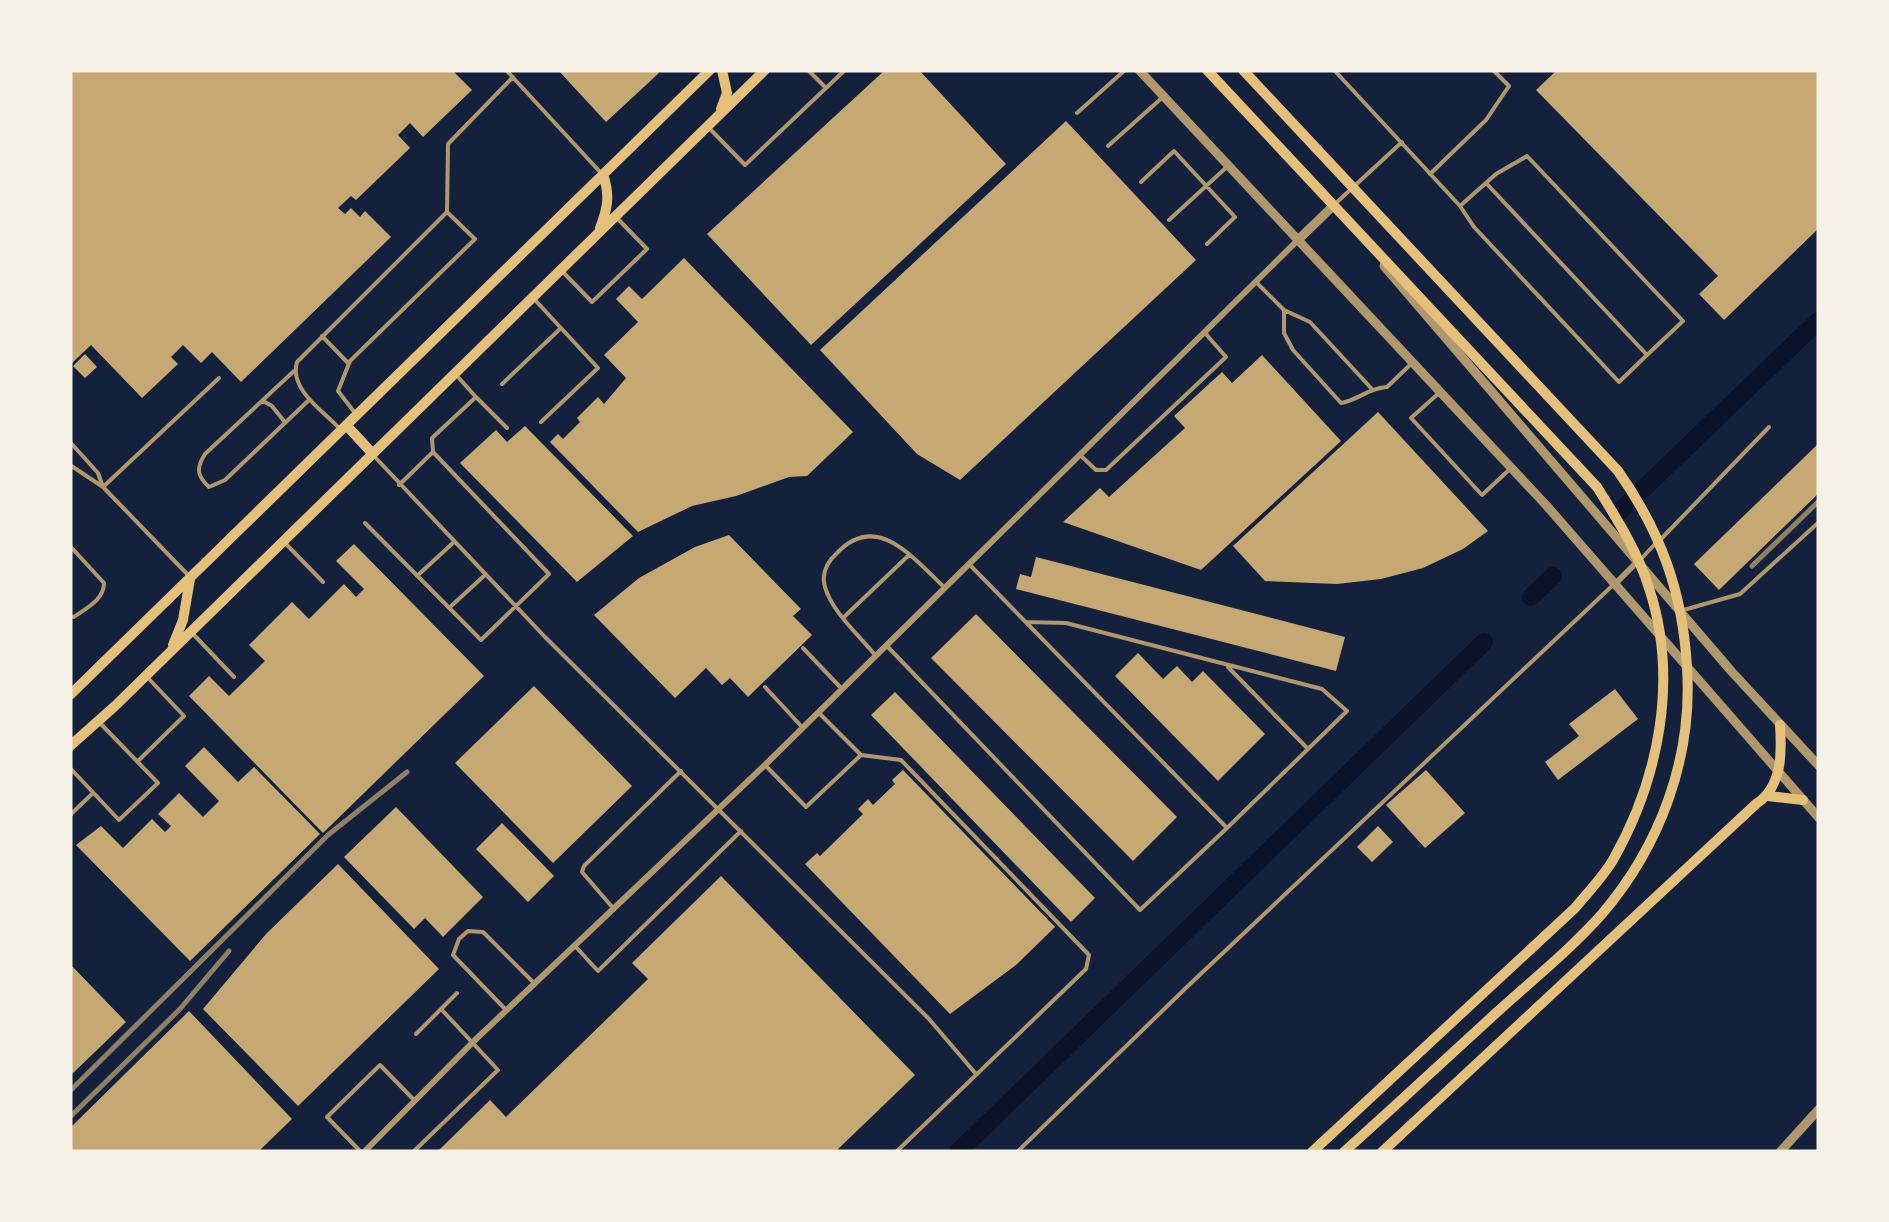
<svg xmlns="http://www.w3.org/2000/svg" width="1889" height="1222" font-family="'Crimson Pro',serif">
<style>
.lines{fill:none;stroke-linecap:round;stroke-linejoin:round}
.canal{stroke:#0b132b;stroke-width:18}
.building{fill:#c6a872}
.service{stroke:#b1986c;stroke-width:4}
.minor{stroke:#b1986c;stroke-width:6}
.tertiary{stroke:#b1986c;stroke-width:9}
.secondary{stroke:#e5c07b;stroke-width:10}
.rail{stroke:#918062;stroke-width:5}
</style>
<rect width="100%" height="100%" fill="#14213d"/>
<g class="lines">
<path class="canal" d="M 1616,515 L 1819,320
M 1531,597 L 1553,576
M 958,1152 L 1484,642"/>
</g>
<path class="building" d="M 70,70 L 452,70 L 472,90 L 423,137 L 410,123 L 398,135 L 410,148 L 356,200 L 351,196 L 338,208 L 345,214 L 351,208 L 360,217 L 365,211 L 391,237 L 241,382 L 212,352 L 201,363 L 183,345 L 171,357 L 178,364 L 142,398 L 91,345 L 70,365 Z
M 558,70 L 656,70 L 659,73 L 606,122 Z
M 885,70 L 919,70 L 1006,164 L 811,345 L 707,234 Z
M 1557,70 L 1819,70 L 1819,228 L 1724,320 L 1699,294 L 1718,276 L 1536,90 Z
M 1066,121 L 1196,260 L 960,480 L 917,454 L 820,350 Z
M 684,258 L 853,432 L 807,476 L 789,477 L 736,496 L 692,506 L 638,532 L 550,442 L 558,434 L 563,439 L 580,422 L 577,418 L 598,397 L 604,404 L 626,378 L 604,355 L 638,322 L 616,299 L 629,286 L 642,299 Z
M 85,354 L 97,367 L 85,378 L 73,366 Z
M 1262,355 L 1341,441 L 1201,570 L 1063,522 L 1100,488 L 1109,497 L 1185,428 L 1174,416 L 1222,372 L 1232,383 Z
M 1378,412 L 1488,531 L 1463,549 L 1423,568 L 1381,579 L 1337,584 L 1265,581 L 1233,546 Z
M 525,426 L 633,536 L 577,582 L 460,463 L 496,430 L 507,442 Z
M 1819,443 L 1819,493 L 1719,590 L 1694,564 Z
M 729,535 L 801,609 L 793,616 L 812,635 L 748,697 L 730,678 L 722,685 L 706,668 L 675,698 L 594,615 L 639,578 L 695,547 Z
M 354,544 L 484,676 L 323,833 L 189,696 L 209,676 L 229,696 L 265,661 L 249,645 L 292,602 L 309,619 L 344,584 L 356,597 L 364,589 L 336,561 Z
M 1036,557 L 1345,637 L 1336,671 L 1016,589 L 1020,574 L 1031,577 Z
M 976,614 L 1177,817 L 1133,861 L 931,658 Z
M 1138,653 L 1163,679 L 1177,666 L 1192,682 L 1203,671 L 1265,734 L 1218,781 L 1115,676 Z
M 534,686 L 632,786 L 553,863 L 455,763 Z
M 1615,689 L 1638,719 L 1558,780 L 1545,762 L 1579,736 L 1569,724 Z
M 895,692 L 1095,898 L 1071,922 L 871,715 Z
M 204,747 L 238,782 L 254,767 L 320,834 L 190,961 L 76,845 L 101,826 L 123,848 L 152,819 L 165,832 L 171,826 L 158,814 L 179,793 L 203,817 L 219,801 L 185,766 Z
M 903,770 L 1055,927 L 1016,965 L 950,1014 L 805,864 L 817,853 L 820,856 L 863,814 L 858,809 L 868,799 L 873,805 L 895,784 L 892,780 Z
M 1426,770 L 1465,813 L 1425,848 L 1386,805 Z
M 396,807 L 483,897 L 443,937 L 425,918 L 414,929 L 344,857 Z
M 502,823 L 554,876 L 528,902 L 476,849 Z
M 1378,826 L 1393,842 L 1372,862 L 1357,847 Z
M 338,864 L 439,969 L 298,1106 L 203,1009 L 266,934 Z
M 721,876 L 915,1075 L 835,1152 L 437,1152 L 490,1100 L 506,1117 L 648,979 L 632,963 Z
M 70,964 L 126,1022 L 70,1076 Z
M 189,1011 L 292,1119 L 258,1152 L 70,1152 L 70,1128 Z"/>
<g class="lines">
<path class="service" d="M 506,70 L 601,173
M 808,70 L 826,88
M 1334,70 L 1460,206 L 1496,174 L 1527,156 L 1683,321 L 1647,355 L 1486,183
M 1077,113 L 1125,70
M 711,130 L 745,165 L 845,70
M 1108,146 L 1164,96
M 1430,174 L 1486,120 L 1509,86 L 1493,70
M 1141,182 L 1174,151 L 1235,217 L 1207,244
M 1336,203 L 1402,142
M 1460,206 L 1474,227 L 1619,382 L 1647,355
M 1169,220 L 1229,165
M 561,270 L 592,302 L 647,249 L 616,217
M 1256,282 L 1284,310 L 1310,322 L 1371,388
M 536,301 L 560,327
M 1284,310 L 1284,333 L 1293,350 L 1341,403 C 1359,400 1368,388 1387,387 L 1410,365
M 322,336 L 348,363
M 294,371 L 205,454 C 196,468 197,476 209,487 L 225,480 L 309,400
M 458,377 L 475,396
M 502,384 L 561,328 L 598,368 L 541,422
M 1439,393 L 1411,418 L 1482,495 L 1510,469
M 263,401 L 272,406 L 284,421
M 355,413 L 338,391 L 350,361 L 475,239 L 447,212
M 338,427 C 322,410 289,389 297,362 L 447,212 L 448,144 L 513,77
M 70,442 L 98,473 L 103,487
M 373,455 L 545,637 L 929,1019 L 976,1074
M 1080,455 L 1096,470 L 1106,470 L 1226,357 L 1205,333
M 70,465 L 103,487 L 190,577
M 399,485 L 433,452 L 432,438 L 476,397 L 507,428
M 103,487 L 219,378
M 365,523 L 481,640 L 549,574 L 433,452
M 1662,538 L 1769,427
M 286,544 L 323,582
M 70,546 L 104,583 C 104,600 86,608 74,617 L 70,616
M 1641,559 L 1655,544
M 417,576 L 454,542
M 449,608 L 485,575
M 1680,611 L 1740,594 L 1819,522
M 844,617 L 909,555
M 1026,622 L 1066,623 L 1322,689 L 1347,711 L 1227,828
M 194,635 L 234,677
M 887,646 L 1140,910 L 1227,828 L 969,564
M 803,648 L 841,688
M 875,655 C 859,635 832,612 825,587 C 821,573 827,562 837,553 C 877,511 913,558 944,587
M 1228,667 L 1308,749
M 765,687 L 802,727
M 818,712 L 861,755 L 901,760 L 1089,955 L 1086,969 L 896,1152
M 138,761 L 184,716 L 149,679
M 765,765 L 806,807 L 861,755
M 70,768 L 119,820 L 158,783 L 99,722
M 70,815 L 93,793
M 613,908 L 582,872 L 584,866 L 681,771
M 575,946 L 598,971 L 741,831
M 441,1009 L 457,993
M 506,1010 L 453,955 L 459,939 L 468,931 L 483,932 L 535,984
M 361,1152 L 327,1117 L 380,1065 L 415,1101
M 413,1152 L 498,1070 L 441,1009 L 416,1034
M 1017,1152 L 1190,984 L 1612,586"/>
<path class="minor" d="M 1616,583 L 1637,562
M 364,1152 L 474,1041 L 765,765 L 1298,240"/>
<path class="tertiary" d="M 1139,70 L 1546,505 L 1819,818
M 1298,240 L 1333,206
M 1384,266 L 1732,672 L 1819,766
M 1780,1152 L 1819,1109"/>
<path class="secondary" d="M 1207,70 L 1597,487 C 1617,519 1638,552 1649,588 C 1679,679 1659,779 1613,860 C 1603,877 1588,892 1575,908 L 1312,1152
M 1243,70 L 1618,471 C 1661,532 1683,593 1687,668 C 1693,758 1660,846 1602,914 C 1570,950 1531,981 1496,1013 C 1446,1059 1395,1106 1344,1152
M 721,109 L 727,93 L 722,70
M 600,228 C 608,208 610,195 603,174
M 347,426 L 373,454
M 173,645 L 183,620 L 190,579
M 70,695 L 710,70
M 70,746 L 115,706 L 765,70
M 1768,796 L 1803,800
M 1382,1152 L 1756,804 C 1782,787 1782,754 1780,725"/>
<path class="rail" d="M 1752,566 L 1819,501
M 70,1091 L 328,835 L 407,772
M 70,1117 L 180,1009 L 229,951"/>
</g>
<rect width="1889" height="1222" fill="none" stroke="#f6f1e7" stroke-width="145"/>
</svg>
